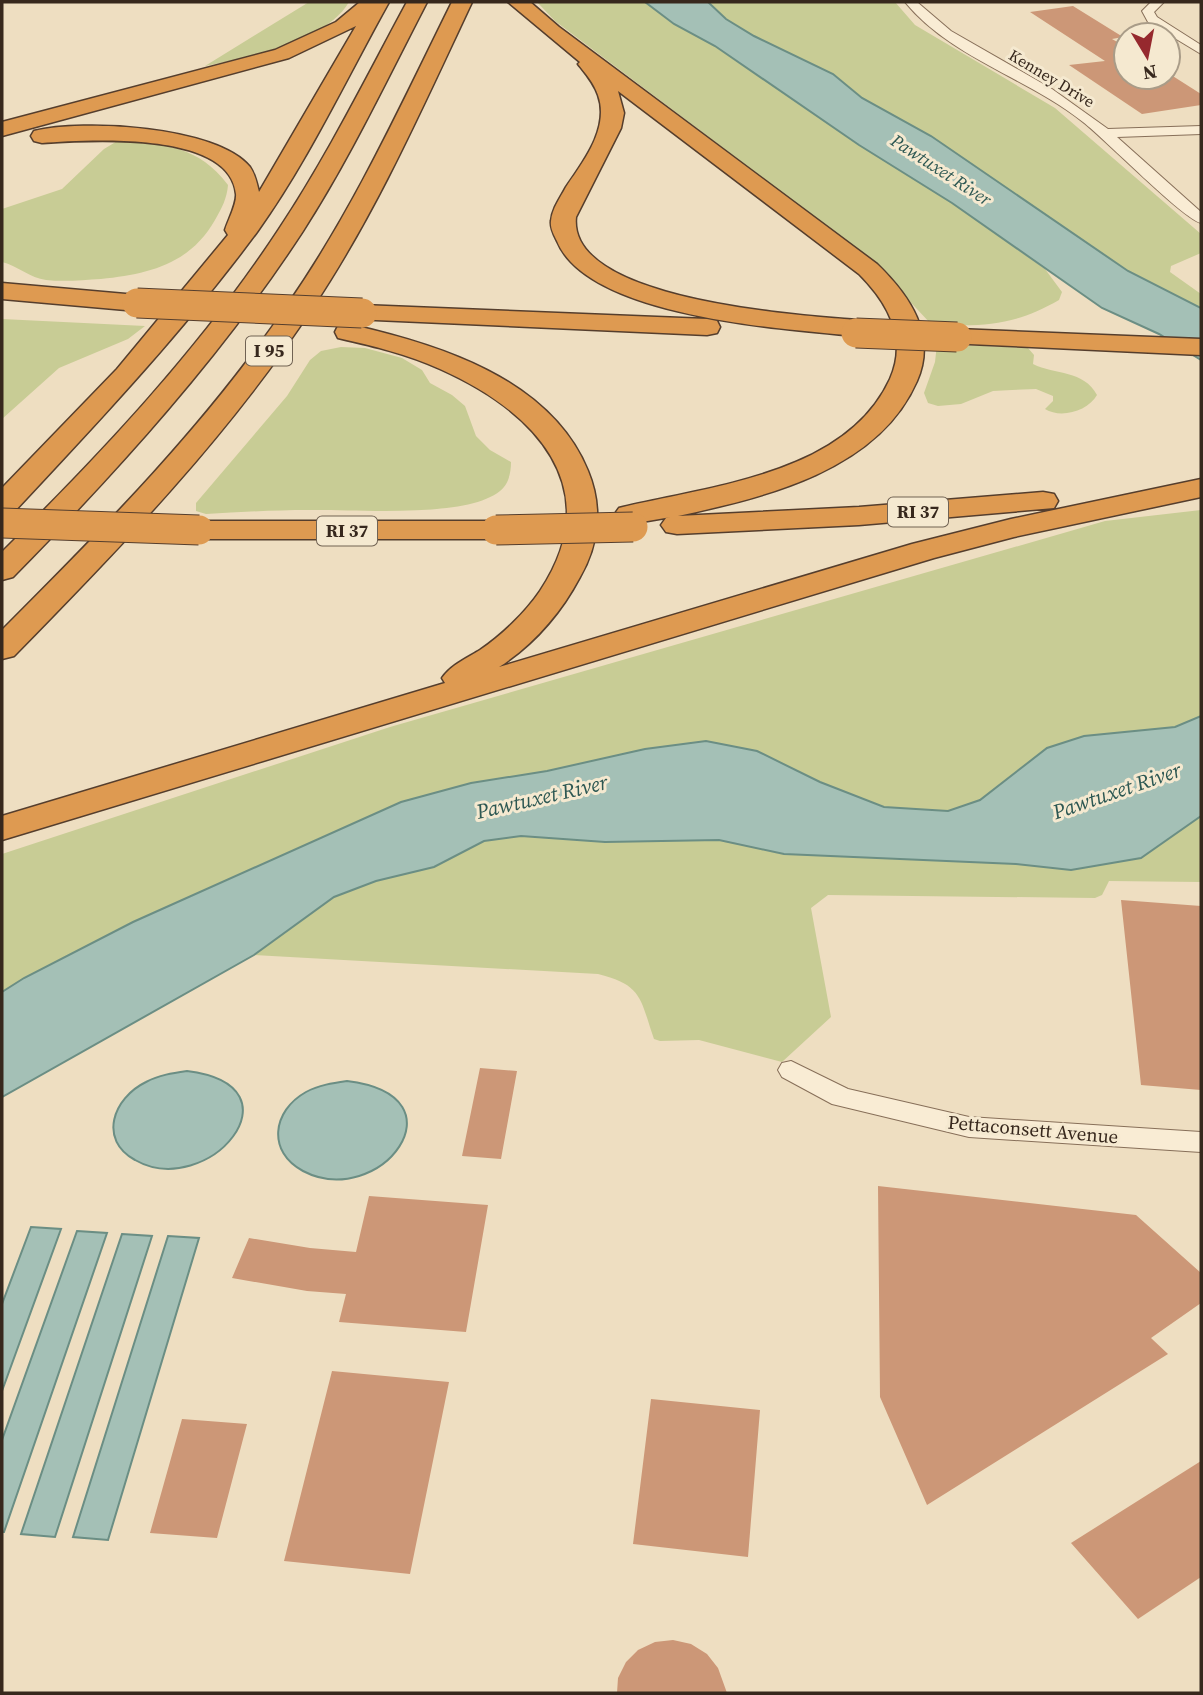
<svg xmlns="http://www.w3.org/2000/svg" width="1203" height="1695" font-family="'Source Serif 4',serif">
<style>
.green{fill:#c8cc95}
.water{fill:#a4c0b6;stroke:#6b8e84;stroke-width:2}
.building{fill:#cc9777}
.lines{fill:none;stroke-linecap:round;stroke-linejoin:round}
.street-casing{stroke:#876f59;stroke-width:2}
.highway-casing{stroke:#553e2d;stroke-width:3}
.street{fill:#f9ecd4;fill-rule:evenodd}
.highway{fill:#de9a51;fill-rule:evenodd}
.highway-bridge-casing{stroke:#553e2d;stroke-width:31;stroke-linecap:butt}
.highway-bridge{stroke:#de9a51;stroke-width:29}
.labels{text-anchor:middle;stroke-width:6;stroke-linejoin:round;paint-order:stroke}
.far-street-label{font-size:16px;fill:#37281d;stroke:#f5e9d0}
.far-water-label{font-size:18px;font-style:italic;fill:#2c5752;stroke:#f5e9d0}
.shield{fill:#f5e9d0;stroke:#706253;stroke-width:2}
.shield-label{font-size:18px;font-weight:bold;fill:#37281d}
.street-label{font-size:19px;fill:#37281d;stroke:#f5e9d0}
.water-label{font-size:21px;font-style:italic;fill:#2c5752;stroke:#f5e9d0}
</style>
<rect width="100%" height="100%" fill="#eedec1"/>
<path class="green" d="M 309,2 L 349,2 C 327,41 246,58 205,66 Z
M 537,2 L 645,2 L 674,24 L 715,46 L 859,145 L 952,203 L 1045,269 L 1062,292 L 1059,300 C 1014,326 981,327 931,324 L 869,258 L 555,21 Z
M 708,2 L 895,2 L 915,25 L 1055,108 L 1201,234 L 1201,253 L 1171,266 L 1170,272 L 1201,294 L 1201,308 L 1128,271 L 931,136 L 862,98 L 833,74 L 754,36 L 726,19 Z
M 119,140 C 164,144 199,146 228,185 C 227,198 222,208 215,220 C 190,264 149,274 101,279 C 83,280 65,282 46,280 C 30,278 18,266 2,262 L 2,209 L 62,189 L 104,149 Z
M 2,319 L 145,326 L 128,339 L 59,368 L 2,419 Z
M 937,344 L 1028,348 L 1034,355 L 1033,364 C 1055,375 1084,370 1097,395 C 1088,411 1061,419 1045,409 L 1053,401 L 1053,396 L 1036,389 L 1012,390 L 993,391 L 961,404 L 938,406 L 928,403 L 924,393 L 935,362 Z
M 341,347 L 365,348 L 402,358 L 422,370 L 430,383 L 452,395 L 465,406 L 476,436 L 490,450 L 511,462 C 511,472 509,484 500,491 C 466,519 353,509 309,510 C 274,510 240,512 206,514 L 196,511 L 196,503 L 287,396 L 310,360 L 321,351 Z
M 1201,510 L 1201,716 L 1175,727 L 1084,736 L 1047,748 L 980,800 L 948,811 L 884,807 L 820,782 L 547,771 L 471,783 L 401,802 L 133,922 L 24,978 L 2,992 L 2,854 L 390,727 L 1105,521 Z
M 1201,816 L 1201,882 L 1109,881 L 1102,895 L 1095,898 L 828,895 L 811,908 L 831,1017 L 782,1062 L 699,1040 L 660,1041 L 654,1039 C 640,999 643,985 598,974 L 254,955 L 334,897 L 376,881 L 435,867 L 484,841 L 521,836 L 605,842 L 719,840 L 784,854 L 1016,864 L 1071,870 L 1141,858 Z"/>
<path class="water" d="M 645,2 L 708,2 L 726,19 L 754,36 L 833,74 L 862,98 L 931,136 L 1128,271 L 1201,308 L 1201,360 L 1159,334 L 1102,308 L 952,203 L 859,145 L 715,46 L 674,24 Z
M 1201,716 L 1201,816 L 1141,858 L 1071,870 L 1016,864 L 784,854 L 719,840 L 605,842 L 521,836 L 484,841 L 434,867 L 376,881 L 334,897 L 254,955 L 2,1097 L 2,992 L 24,978 L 133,922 L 401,802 L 471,783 L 547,771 L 645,749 L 706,741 L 757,751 L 820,782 L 884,807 L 948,811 L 980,800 L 1047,748 L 1084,736 L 1175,727 Z
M 187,1071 C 307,1086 207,1201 135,1160 C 98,1140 113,1098 146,1082 C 159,1075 173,1073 187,1071 Z
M 347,1081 C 469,1096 379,1211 303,1171 C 267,1152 272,1111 306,1092 C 319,1085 333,1083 347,1081 Z
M 31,1227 L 61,1229 L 2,1391 L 2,1304 Z
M 77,1231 L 107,1233 L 4,1532 L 2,1532 L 2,1440 Z
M 122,1234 L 152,1236 L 55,1537 L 21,1534 Z
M 168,1236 L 199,1238 L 108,1540 L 73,1537 Z"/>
<path class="building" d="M 1073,6 L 1123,37 L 1112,39 L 1126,47 L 1126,77 L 1168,77 L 1168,73 L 1201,94 L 1201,105 L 1142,114 L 1069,65 L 1105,61 L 1030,12 Z
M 1121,900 L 1201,906 L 1201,1090 L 1141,1085 Z
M 480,1068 L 517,1071 L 501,1159 L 462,1156 Z
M 878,1186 L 1136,1215 L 1201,1273 L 1201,1303 L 1151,1338 L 1168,1354 L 927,1505 L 880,1397 Z
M 369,1196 L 488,1205 L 466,1332 L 339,1322 L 346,1294 L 307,1291 L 232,1278 L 249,1238 L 310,1248 L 356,1252 Z
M 332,1371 L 449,1382 L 410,1574 L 284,1561 Z
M 651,1399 L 760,1410 L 748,1557 L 633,1544 Z
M 182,1419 L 247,1424 L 217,1538 L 150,1533 Z
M 1201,1461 L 1201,1577 L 1138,1619 L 1071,1543 Z
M 673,1640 L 691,1644 L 707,1654 L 718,1668 L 727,1693 L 617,1693 L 618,1678 L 626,1662 L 638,1650 L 655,1642 Z"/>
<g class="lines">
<defs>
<path id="street" d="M 905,2 L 917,2 L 951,31 L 1052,89 L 1108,129 L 1201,126 L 1201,134 L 1117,137 L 1201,212 L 1201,223 C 1183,219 1105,139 1083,122 C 1028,78 951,58 905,2 Z
M 1151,2 L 1164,2 L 1154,12 L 1157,17 L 1201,45 L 1201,54 L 1148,22 L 1142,11 Z
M 791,1061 L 848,1089 L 969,1117 L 1201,1132 L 1201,1152 L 969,1137 L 832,1104 L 782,1077 L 778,1070 L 782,1063 Z"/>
<path id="highway" d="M 360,2 L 389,2 C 346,79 308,161 257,232 C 183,332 98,422 13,513 L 2,515 L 2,488 L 117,369 L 228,235 L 225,230 C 228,220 237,204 236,194 C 230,130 87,140 42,143 L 34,141 L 31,136 L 34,131 C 82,119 217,126 250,167 C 255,174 257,184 259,192 L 356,26 L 289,58 L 2,136 L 2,122 L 275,50 L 336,22 Z
M 407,2 L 427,2 C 387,79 350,158 303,231 C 220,358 119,469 13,577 L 2,580 L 2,552 C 103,452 201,348 279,229 C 327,157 366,78 407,2 Z
M 452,2 L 472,2 C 423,106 377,211 313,307 C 229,435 121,547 14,656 L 2,659 L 2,630 C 104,528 207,424 288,304 C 354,209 401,105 452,2 Z
M 508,2 L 530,2 L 559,27 L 877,264 C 910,296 937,335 917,381 C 878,471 765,497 678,516 L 859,507 L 1043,492 L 1054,494 L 1058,501 L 1054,508 L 859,525 L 677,534 L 666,532 L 661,525 L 666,518 L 671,517 L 630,524 L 619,522 L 614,515 L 619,508 C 709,486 846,475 890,379 C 908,339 888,303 859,274 L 618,91 L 624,113 L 621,128 L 576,217 C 567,301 800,315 856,320 L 866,322 L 869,328 L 866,334 L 856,336 C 783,329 588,317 557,241 C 554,235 550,228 551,221 C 552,209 560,198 566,187 C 583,162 610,128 598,95 C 594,83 586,74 578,64 L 580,62 Z
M 2,283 L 137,295 L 146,297 L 150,303 L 146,309 L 137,311 L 2,299 Z
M 362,305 L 707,319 L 717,321 L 720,327 L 717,333 L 707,335 L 353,319 L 349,313 L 353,307 Z
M 348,324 C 437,344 550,378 588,471 C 603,507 599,544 580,577 C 561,613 533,645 499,667 L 912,544 L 1011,519 L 1201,479 L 1201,497 L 1014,537 L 934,558 L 2,840 L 2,816 L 445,683 L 442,678 C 451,665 467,658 480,650 C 502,635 525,613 540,591 C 609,487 534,411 440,369 C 407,354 373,346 338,338 L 335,332 L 338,326 Z
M 957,329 L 1201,339 L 1201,355 L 947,343 L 943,337 L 947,331 Z
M 199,521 L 496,521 L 507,523 L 512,530 L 507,537 L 496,539 L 199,539 L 188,537 L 183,530 L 188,523 Z"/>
</defs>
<use href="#street" class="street-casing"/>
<use href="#highway" class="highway-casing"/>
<use href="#street" class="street"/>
<use href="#highway" class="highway"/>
<defs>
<path id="highway-bridge" d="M 137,303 L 362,313
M 856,333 L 957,337
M 2,523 L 199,530
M 496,530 L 633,527"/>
</defs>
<use href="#highway-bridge" class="highway-bridge-casing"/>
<use href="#highway-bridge" class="highway-bridge"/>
</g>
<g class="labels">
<g class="far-street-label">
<text transform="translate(1052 78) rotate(31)" y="6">Kenney Drive</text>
</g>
<g class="far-water-label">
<text transform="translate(941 170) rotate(33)" y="6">Pawtuxet River</text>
</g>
<g class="shield">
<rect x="246" y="336.5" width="46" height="29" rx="5"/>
<rect x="888" y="497.5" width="60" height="29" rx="5"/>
<rect x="317" y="516.5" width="60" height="29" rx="5"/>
</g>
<g class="shield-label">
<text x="269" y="357">I 95</text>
<text x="918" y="518">RI 37</text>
<text x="347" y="537">RI 37</text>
</g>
<g class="street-label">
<text transform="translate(1033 1129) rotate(5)" y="7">Pettaconsett Avenue</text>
</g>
<g class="water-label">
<text transform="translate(1117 791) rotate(-19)" y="7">Pawtuxet River</text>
<text transform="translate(542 797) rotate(-13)" y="7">Pawtuxet River</text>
</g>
</g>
<rect width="1203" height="1695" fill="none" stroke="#37281d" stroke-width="7"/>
<g transform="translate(1147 56) rotate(170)"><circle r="33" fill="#f5e9d0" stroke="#a99c88" stroke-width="2"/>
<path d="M0-5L12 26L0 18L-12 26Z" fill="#96292e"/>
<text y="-10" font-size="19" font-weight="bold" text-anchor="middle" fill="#37281d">N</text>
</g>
</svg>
